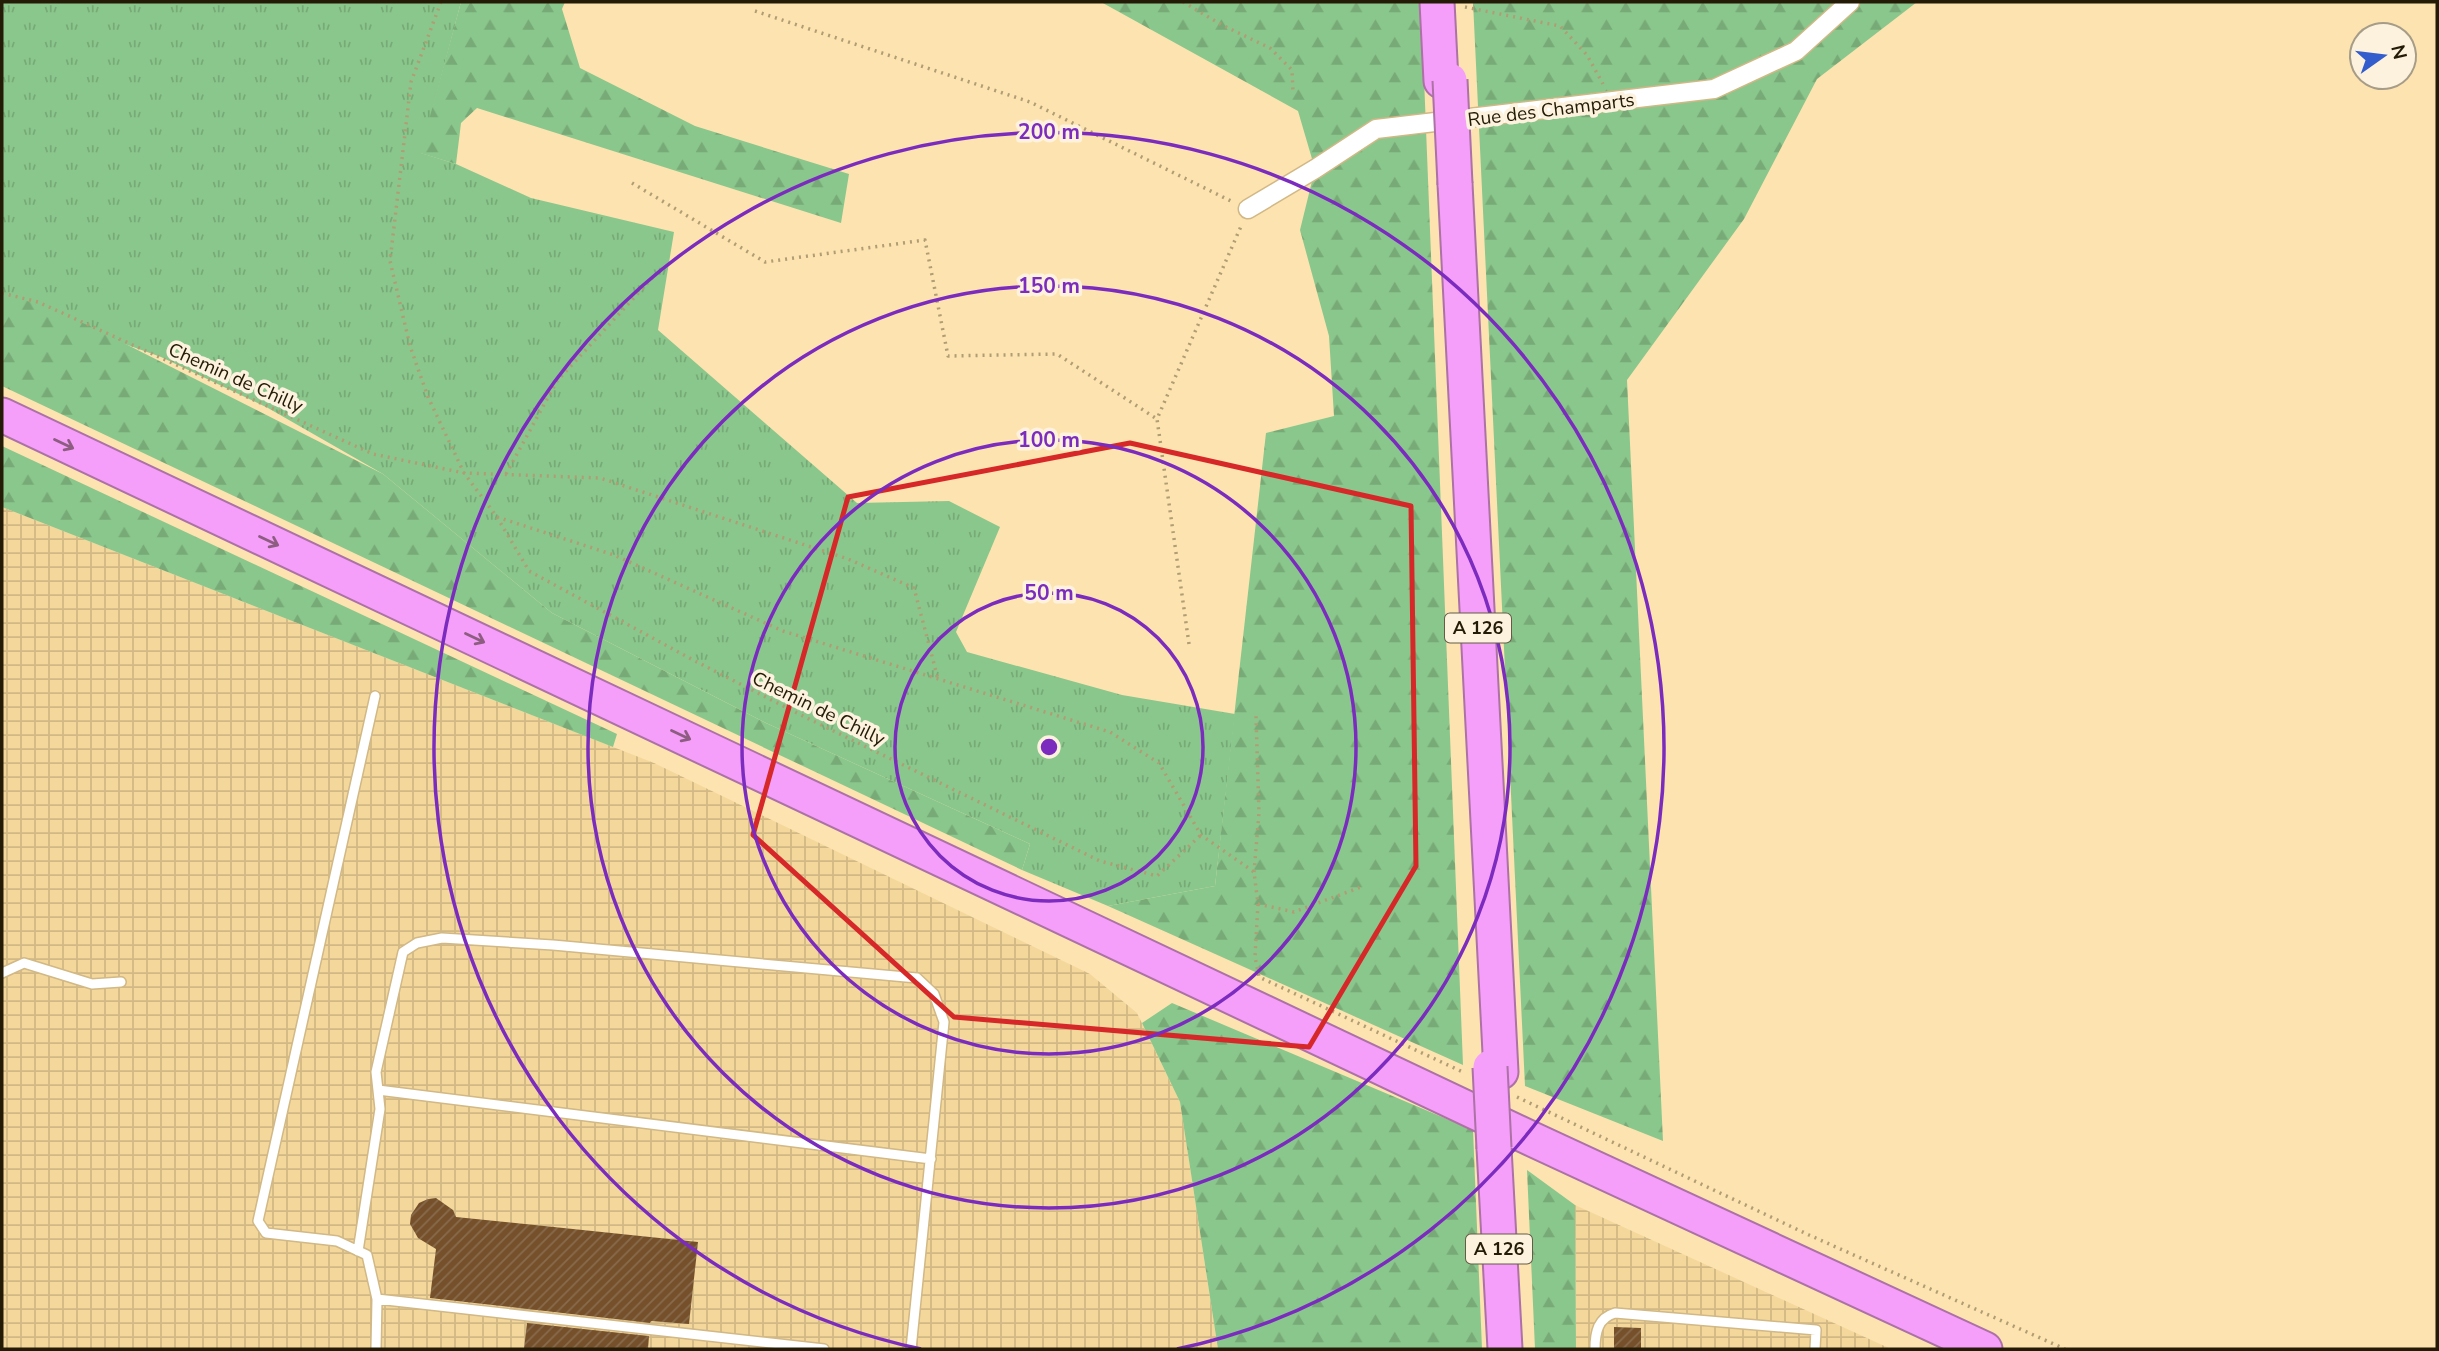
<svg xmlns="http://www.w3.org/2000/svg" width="2439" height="1351" font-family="'Nunito Sans',sans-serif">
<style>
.industrial{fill:url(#industrial-grid)}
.grass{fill:url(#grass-tufts)}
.forest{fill:url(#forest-firs)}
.building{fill:url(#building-hatch)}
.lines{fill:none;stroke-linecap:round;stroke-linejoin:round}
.lane-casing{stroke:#d1b885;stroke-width:12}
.street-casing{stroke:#d1b885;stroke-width:21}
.highway-casing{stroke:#ac71a5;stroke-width:37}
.path{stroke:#b19d74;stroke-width:3.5;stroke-dasharray:2 5;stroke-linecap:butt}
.lane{stroke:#fff;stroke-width:9}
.street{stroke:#fff;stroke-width:18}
.highway{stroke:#f59ffa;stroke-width:33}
.highway-bridge-casing{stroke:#ac71a5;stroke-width:37;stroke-linecap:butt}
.highway-bridge{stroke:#f59ffa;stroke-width:33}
.oneway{stroke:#8c5d80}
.marked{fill:none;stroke:#d62828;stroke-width:5;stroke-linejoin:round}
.ring{fill:none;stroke:#7b2cbf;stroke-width:3.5}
.labels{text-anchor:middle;stroke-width:7;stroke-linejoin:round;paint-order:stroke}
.shield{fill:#fcf2de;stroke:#655c48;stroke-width:2}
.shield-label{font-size:18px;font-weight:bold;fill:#241b07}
.street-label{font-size:19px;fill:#241b07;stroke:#fcf2de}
.centre{fill:#7b2cbf;stroke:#fcf2de;stroke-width:3.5}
.ring-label{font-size:21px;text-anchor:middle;font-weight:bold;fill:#7b2cbf;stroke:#fcf2de;stroke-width:7;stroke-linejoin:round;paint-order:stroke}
</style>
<defs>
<pattern id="industrial-grid" width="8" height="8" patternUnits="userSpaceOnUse" patternTransform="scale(1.75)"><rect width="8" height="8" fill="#f4d79b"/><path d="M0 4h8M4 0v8" fill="none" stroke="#d1b884"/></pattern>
<pattern id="grass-tufts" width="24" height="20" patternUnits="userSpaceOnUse" patternTransform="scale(1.75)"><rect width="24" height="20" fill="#8ac78c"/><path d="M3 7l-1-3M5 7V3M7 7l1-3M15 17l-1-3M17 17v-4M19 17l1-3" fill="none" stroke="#7a7"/></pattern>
<pattern id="forest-firs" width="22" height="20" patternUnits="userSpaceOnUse" patternTransform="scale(1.75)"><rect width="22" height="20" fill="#8ac78c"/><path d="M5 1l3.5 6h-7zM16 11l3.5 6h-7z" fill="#7a7"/></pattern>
<pattern id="building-hatch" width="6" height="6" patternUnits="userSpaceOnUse" patternTransform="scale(1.75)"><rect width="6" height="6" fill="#75502a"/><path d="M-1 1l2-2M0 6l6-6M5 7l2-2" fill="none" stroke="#876b4d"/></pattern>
</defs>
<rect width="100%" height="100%" fill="#fde3af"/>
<path class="industrial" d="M 2,507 L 654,763 L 1090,974 L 1137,1013 L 1180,1102 L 1218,1349 L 2,1349 Z
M 1575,1205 L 1891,1349 L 1576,1349 Z"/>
<path class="grass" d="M 2,2 L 461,2 L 421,153 L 456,164 L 531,198 L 674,232 L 658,330 L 857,503 L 949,501 L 1000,527 L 956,632 L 967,652 L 1122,695 L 1235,714 L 1215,886 L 1108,906 L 1022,870 L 1030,844 L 766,723 L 552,613 L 383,474 L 268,408 L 161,357 L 2,300 Z"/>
<path class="forest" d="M 461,2 L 565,2 L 562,9 L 580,68 L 695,126 L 849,174 L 841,223 L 477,108 L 461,123 L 456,164 L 420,153 Z
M 1101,2 L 1421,2 L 1463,1065 L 1108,906 L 1215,886 L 1266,433 L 1334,416 L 1329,336 L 1300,230 L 1315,169 L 1298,111 Z
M 1473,2 L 1917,2 L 1817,79 L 1744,219 L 1627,380 L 1663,1141 L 1525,1086 Z
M 2,291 L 90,326 L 383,474 L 552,613 L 766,723 L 1030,844 L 1022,870 L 2,386 Z
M 2,446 L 617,734 L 613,747 L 2,507 Z
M 1172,1003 L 1473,1130 L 1482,1349 L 1218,1349 L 1180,1102 L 1142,1023 Z
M 1527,1170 L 1575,1205 L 1576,1349 L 1535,1349 Z"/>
<path class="building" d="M 436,1198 L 453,1210 L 456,1217 L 698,1242 L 689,1324 L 651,1321 L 650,1323 L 430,1298 L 436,1249 L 418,1238 L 410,1224 L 411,1215 L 419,1203 L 428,1199 Z
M 527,1323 L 649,1336 L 648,1349 L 524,1349 Z
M 1614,1327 L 1641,1328 L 1641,1349 L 1614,1349 Z"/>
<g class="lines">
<defs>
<path id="lane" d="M 375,696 L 258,1221 L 266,1233 L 337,1241 L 367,1255 L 377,1299 L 376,1349
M 2,973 L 24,963 L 92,984 L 121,982
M 378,1090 L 931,1159
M 358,1251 L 380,1109 L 376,1072 L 403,952 L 417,943 L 442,938 L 553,945 L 917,978 L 934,994 L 944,1022 L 911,1349
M 377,1299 L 824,1349
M 1595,1349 C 1595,1332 1598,1318 1615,1313 L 1816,1330 L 1815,1349"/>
<path id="street" d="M 1248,209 L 1315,169 L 1376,129 L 1714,89 L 1796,51 L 1850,2"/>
<path id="highway" d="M 1437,2 L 1441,81
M 1455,184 L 1501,1072
M 2,415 L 1534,1140 L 1985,1349
M 1494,1148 L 1505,1349"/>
</defs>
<use href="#lane" class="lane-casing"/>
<use href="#street" class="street-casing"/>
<use href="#highway" class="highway-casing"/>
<path class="path" d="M 441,2 L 411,82 L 390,261 L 410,346 L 428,397 L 464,473 L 600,478 L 848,559 L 914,588 L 938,679
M 1183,2 L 1222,25 L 1270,48 L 1292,70 L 1293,92
M 1465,7 L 1560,26 L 1587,55 L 1603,84
M 755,11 L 1030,102 L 1233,202
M 632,183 L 765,262 L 925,240 L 948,356 L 1057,354 L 1157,419
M 2,293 L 38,302 L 373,454 L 464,473 L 497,517 L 529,571 L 695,661 L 805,717 L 1100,861 L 1157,876 L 1201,835
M 506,474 L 557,381 L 656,274
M 497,517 L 614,555 L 783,631 L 1110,732 L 1159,763 L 1201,835 L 1254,872 L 1258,904 L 1255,957 L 1259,977 L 1465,1073
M 1189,644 L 1157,419 L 1242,224
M 1254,872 L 1259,813 L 1256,716
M 1258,904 L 1294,912 L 1361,887
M 1517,1097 L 1809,1235 L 2065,1349"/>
<use href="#lane" class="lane"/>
<use href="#street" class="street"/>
<use href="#highway" class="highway"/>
<defs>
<path id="highway-bridge" d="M 1450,80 L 1455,184
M 1490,1067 L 1494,1148"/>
</defs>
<use href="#highway-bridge" class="highway-bridge-casing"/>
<use href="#highway-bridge" class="highway-bridge"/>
</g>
<defs><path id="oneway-shaft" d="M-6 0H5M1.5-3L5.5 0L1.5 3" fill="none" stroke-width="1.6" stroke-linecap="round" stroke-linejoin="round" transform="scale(1.75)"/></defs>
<g class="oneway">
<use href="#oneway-shaft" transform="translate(64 444) rotate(25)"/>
<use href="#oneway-shaft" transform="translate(269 541) rotate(25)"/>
<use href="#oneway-shaft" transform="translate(475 638) rotate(25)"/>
<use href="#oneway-shaft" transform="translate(681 735) rotate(25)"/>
</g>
<path class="marked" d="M 1130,443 L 1411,506 L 1416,866 L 1309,1047 L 954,1017 L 753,835 L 848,497 Z"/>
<g class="ring">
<circle cx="1049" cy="747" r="154"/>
<circle cx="1049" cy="747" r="307"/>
<circle cx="1049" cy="747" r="461"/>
<path d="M921 1349A615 615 0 1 1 1177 1349"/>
</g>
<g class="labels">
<g class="shield">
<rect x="1445" y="613.5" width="66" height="29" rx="5"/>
<rect x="1466" y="1234.5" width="66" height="29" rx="5"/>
</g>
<g class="shield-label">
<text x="1478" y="634">A 126</text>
<text x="1499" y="1255">A 126</text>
</g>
<g class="street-label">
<text transform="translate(1551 109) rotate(-7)" y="7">Rue des Champarts</text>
<text transform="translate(236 377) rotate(24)" y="7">Chemin de Chilly</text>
<text transform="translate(819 708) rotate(26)" y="7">Chemin de Chilly</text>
</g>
</g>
<circle cx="1049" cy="747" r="10" class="centre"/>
<g class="ring-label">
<text x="1049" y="139">200 m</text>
<text x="1049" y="293">150 m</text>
<text x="1049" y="447">100 m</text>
<text x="1049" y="600">50 m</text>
</g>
<rect width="2439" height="1351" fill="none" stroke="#241b07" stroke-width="7"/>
<g transform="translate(2383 56) rotate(76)"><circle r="33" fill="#fcf2de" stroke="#a69c88" stroke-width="2"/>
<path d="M0-5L12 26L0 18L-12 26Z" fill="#335dcd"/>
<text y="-10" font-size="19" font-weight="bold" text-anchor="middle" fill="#241b07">N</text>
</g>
</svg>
